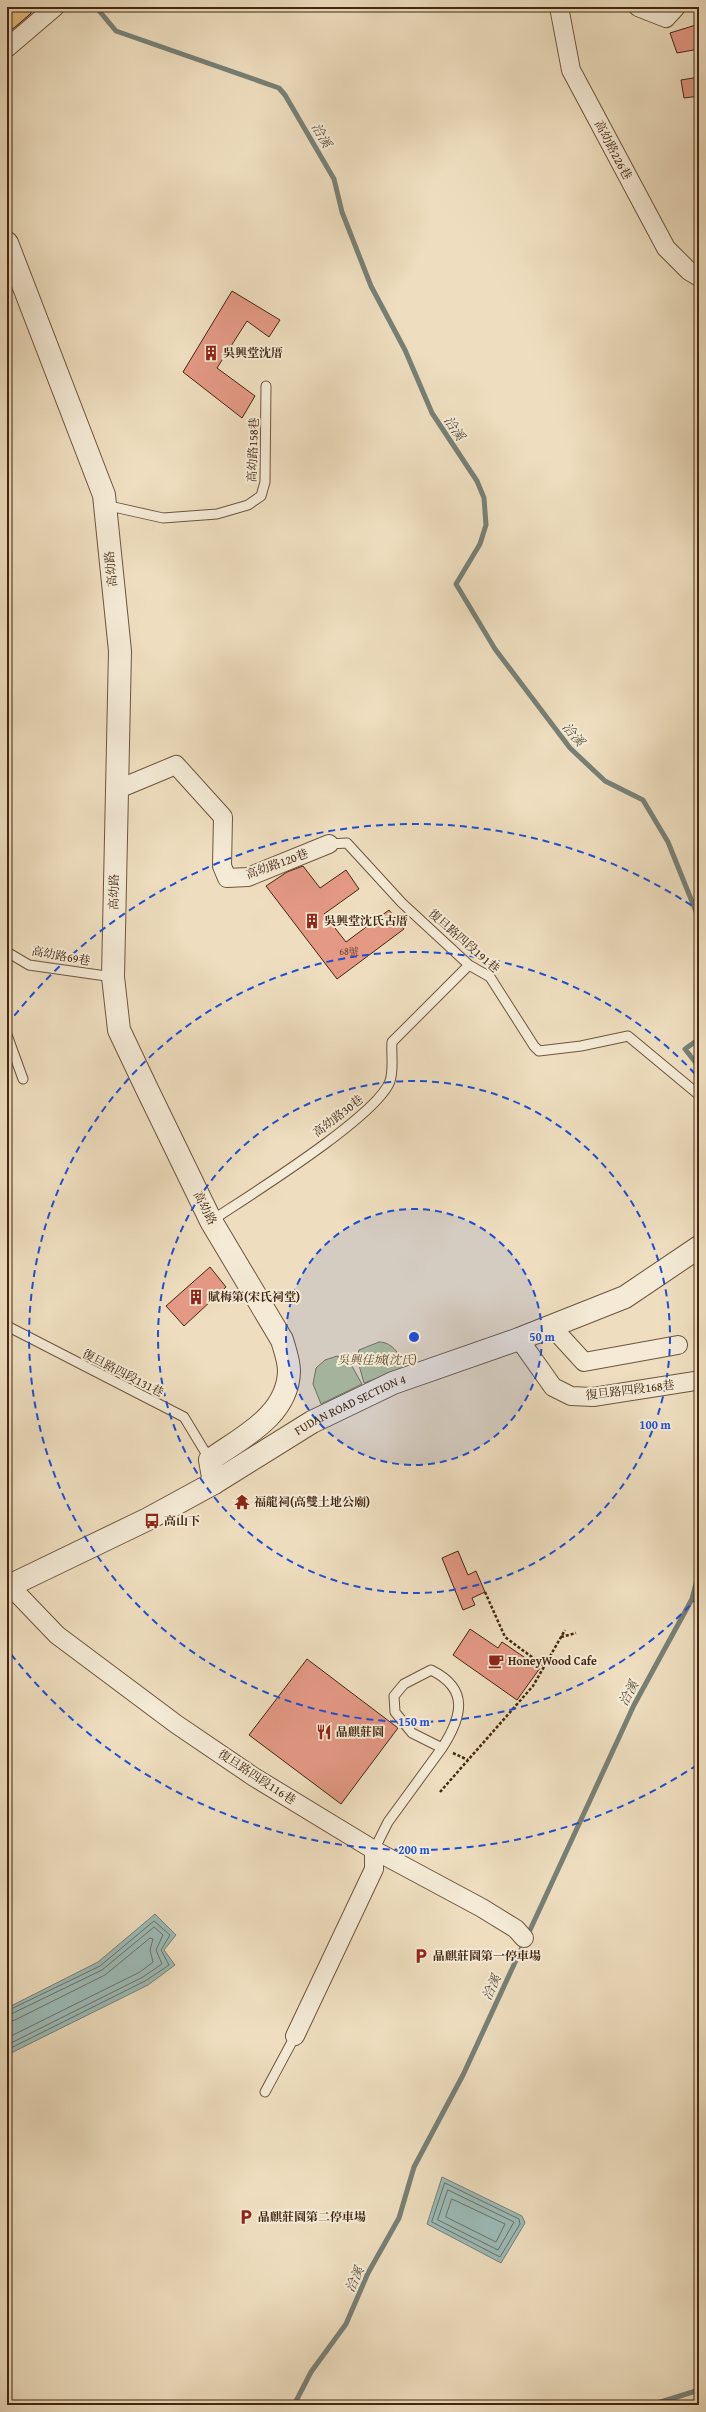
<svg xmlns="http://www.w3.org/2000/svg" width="706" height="2412" font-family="'Gentium Book Plus','Noto Serif TC',serif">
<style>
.green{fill:#b6c294;stroke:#7c7452}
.water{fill:#9bbbb8;stroke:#778075}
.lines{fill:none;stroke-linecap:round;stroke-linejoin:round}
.shore{stroke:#6e7164;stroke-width:1}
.stream{stroke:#778075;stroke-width:5}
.building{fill:#e49985;stroke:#422711}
.service-casing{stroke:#6d553c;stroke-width:11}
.minor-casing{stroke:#6d553c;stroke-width:20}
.tertiary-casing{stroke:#6d553c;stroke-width:24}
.motorway-casing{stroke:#422711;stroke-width:24}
.path{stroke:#422711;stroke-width:2.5;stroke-dasharray:3 2;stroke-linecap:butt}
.service{stroke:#f4ead5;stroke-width:9}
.minor{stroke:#f4ead5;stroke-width:18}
.tertiary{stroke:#f4ead5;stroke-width:22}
.motorway{stroke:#e7bf80;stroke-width:22}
.ring{fill:none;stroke:#1d4ed8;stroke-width:2;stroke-dasharray:7 5}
.labels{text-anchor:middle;stroke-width:4;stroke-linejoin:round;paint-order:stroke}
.number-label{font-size:10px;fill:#6a442e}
.street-label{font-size:12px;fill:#422711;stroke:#f4ead5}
.poi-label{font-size:12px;font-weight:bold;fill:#422711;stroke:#f4ead5;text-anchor:start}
.park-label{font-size:12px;font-style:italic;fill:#5f4e32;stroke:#f4ead5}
.water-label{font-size:13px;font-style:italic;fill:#584c3b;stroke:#f4ead5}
.centre{fill:#1d4ed8;stroke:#f4ead5;stroke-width:2}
.ring-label{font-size:12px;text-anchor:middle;font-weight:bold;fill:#1d4ed8;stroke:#f4ead5;stroke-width:4;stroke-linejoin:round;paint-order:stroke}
</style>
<rect width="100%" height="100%" fill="#eedebf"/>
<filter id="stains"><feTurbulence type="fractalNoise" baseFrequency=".005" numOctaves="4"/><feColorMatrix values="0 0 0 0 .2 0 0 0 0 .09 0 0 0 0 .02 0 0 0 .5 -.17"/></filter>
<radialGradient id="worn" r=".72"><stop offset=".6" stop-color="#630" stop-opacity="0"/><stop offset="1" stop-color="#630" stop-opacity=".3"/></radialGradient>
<path class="green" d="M 379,1342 C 393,1342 401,1356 405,1368 L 364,1383 L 357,1358 L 359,1350 Z
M 337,1356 L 349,1361 L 362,1384 L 321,1404 L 313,1384 L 316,1368 L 325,1360 Z"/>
<path class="water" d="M 155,1914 L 176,1935 L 164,1950 L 175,1965 L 148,1985 L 7,2055 L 7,2008 L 98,1962 Z
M 442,2177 L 522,2216 L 525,2223 L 501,2263 L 427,2224 Z"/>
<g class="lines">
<path class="shore" d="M 7,2011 L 100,1966 L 154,1921 L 170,1935 L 161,1950 L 169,1965 L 145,1981 L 7,2050
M 7,2016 L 102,1970 L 154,1927 L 163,1935 L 156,1950 L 162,1964 L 143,1977 L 7,2045
M 7,2022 L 15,2020 L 105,1975 L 150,1938 L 153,1939 L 150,1950 L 153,1962 L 140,1972 L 7,2038
M 445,2183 L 519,2219 L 520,2224 L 500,2257 L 432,2222 Z
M 448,2190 L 514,2222 L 498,2250 L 438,2220 Z
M 452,2199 L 505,2224 L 496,2242 L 446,2217 Z"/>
<path class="stream" d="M 96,7 L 116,31 L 279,88 L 285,95 L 334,179 L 342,212 L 371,286 L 405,350 L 432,413 L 477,481 L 484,498 L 486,525 L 480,544 L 456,584 L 495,649 L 570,748 L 605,781 L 643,800 L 668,842 L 699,919
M 699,1039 L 685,1049 L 699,1067
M 294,2405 L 311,2372 L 346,2324 L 368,2273 L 399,2218 L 414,2167 L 463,2075 L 634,1705 L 692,1599 L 699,1572
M 651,2405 L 699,2390"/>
</g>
<path class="building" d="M 699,24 L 699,49 L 677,53 L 670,33 Z
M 699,77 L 699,96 L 684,98 L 681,80 Z
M 232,291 L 280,320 L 269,337 L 247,321 L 217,368 L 255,396 L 242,418 L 183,372 Z
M 303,866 L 320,888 L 346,870 L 359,889 L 324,914 L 346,942 L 389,910 L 404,929 L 337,979 L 266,886 L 287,872 Z
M 210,1267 L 226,1287 L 184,1326 L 166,1306 Z
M 458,1551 L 468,1575 L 476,1571 L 485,1592 L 472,1598 L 475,1605 L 463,1610 L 442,1558 Z
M 470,1629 L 498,1648 L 502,1642 L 540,1668 L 517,1700 L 453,1655 Z
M 307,1659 L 398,1728 L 341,1804 L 249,1735 Z"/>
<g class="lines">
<defs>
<path id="service" d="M 105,505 L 163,518 L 217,514 L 248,505 L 261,496 L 265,482 L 266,386
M 329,844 L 347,843 L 402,903 L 469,965 L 490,977 L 534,1046 L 539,1051 L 581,1046 L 628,1036 L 699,1095
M 7,952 L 29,965 L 113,977
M 7,1035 L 23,1079
M 211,1221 C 247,1197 378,1116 390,1081 C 394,1070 391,1053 392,1042 L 469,965
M 7,1326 L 184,1417 L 210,1460
M 374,1850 L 388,1822 L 442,1748 C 462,1717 470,1689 431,1670 L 404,1684 L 394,1696 L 395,1712 L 412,1733 L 442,1748
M 265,2092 L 295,2036"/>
<path id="minor" d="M 559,7 L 571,70 L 666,248 L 689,271 L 699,277
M 638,7 L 666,18 L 676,7
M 7,48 L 55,7
M 116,790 L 176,765 L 223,817 L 222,866 L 227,878 L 248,877 L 329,844
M 552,1327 L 584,1362 L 678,1345
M 519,1339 L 553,1387 L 571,1396 L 593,1397 L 695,1381
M 10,1586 L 57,1635 L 176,1724 L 254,1777 L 374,1850 L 482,1908 L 516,1929 L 524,1938
M 295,2036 L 374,1869 L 374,1850"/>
<g id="tertiary">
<path d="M 7,243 L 104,495 L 120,651 L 113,977 L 119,1030 L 146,1087 L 211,1221 L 282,1340 C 285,1350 289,1361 289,1371 C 288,1416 242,1437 210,1460 L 214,1483"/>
<path id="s1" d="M 7,1587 L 148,1519 L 214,1483 L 312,1422 L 393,1383 L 519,1339 L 625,1297 L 699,1247"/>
</g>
<path id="motorway" d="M 7,19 L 21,7"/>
</defs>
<use href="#service" class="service-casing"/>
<use href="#minor" class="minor-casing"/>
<use href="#tertiary" class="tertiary-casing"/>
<use href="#motorway" class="motorway-casing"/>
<path class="path" d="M 485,1592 L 505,1637 L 544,1666
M 561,1637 L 576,1633
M 453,1753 L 468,1760
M 440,1792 L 533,1686 L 565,1630"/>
<use href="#service" class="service"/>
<use href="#minor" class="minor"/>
<use href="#tertiary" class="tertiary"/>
<use href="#motorway" class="motorway"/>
</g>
<circle cx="414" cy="1337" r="128" fill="#1d4ed8" fill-opacity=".12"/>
<g class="ring">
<circle cx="414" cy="1337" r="128"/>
<circle cx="414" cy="1337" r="256"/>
<path d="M698 1597A385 385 0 1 1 698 1077"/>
<path d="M697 1765A513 513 0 0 1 7 1649M7 1025A513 513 0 0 1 697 909"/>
</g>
<defs>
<symbol id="building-bare" viewBox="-9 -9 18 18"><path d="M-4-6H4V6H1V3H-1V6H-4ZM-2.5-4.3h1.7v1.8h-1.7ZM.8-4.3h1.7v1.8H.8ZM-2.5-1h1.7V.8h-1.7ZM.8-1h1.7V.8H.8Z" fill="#8f2418" stroke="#f4ead5" stroke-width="2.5" paint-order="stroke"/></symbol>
<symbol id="temple-bare" viewBox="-9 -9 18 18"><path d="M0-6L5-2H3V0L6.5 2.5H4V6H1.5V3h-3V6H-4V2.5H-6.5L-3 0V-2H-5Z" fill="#8f2418" stroke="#f4ead5" stroke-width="2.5" paint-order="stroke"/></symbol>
<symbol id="bus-bare" viewBox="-9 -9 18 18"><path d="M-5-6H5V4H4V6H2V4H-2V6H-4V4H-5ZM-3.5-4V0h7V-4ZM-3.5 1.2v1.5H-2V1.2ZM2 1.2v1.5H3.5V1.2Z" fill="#8f2418" stroke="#f4ead5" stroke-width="2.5" paint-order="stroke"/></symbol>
<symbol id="cafe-bare" viewBox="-9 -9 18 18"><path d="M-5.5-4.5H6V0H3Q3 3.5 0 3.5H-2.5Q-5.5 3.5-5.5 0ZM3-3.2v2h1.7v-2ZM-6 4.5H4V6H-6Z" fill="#8f2418" stroke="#f4ead5" stroke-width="2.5" paint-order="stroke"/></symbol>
<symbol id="restaurant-bare" viewBox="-9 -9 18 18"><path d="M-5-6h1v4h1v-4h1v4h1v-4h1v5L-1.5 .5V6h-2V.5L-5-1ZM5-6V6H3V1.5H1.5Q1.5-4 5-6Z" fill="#8f2418" stroke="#f4ead5" stroke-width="2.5" paint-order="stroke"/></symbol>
<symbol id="parking-bare" viewBox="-9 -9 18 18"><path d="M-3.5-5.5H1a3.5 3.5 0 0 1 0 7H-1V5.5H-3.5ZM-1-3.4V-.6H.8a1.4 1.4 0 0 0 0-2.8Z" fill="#8f2418" stroke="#f4ead5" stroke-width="2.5" paint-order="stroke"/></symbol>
</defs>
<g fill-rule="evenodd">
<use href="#building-bare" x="200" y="342" width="22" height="22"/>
<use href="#building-bare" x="301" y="910" width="22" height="22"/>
<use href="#building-bare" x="185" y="1286" width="22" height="22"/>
<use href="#temple-bare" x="231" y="1491" width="22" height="22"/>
<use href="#bus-bare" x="141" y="1510" width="22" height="22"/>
<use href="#cafe-bare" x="485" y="1650" width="22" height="22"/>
<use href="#restaurant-bare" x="313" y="1721" width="22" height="22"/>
<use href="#parking-bare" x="410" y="1945" width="22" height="22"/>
<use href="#parking-bare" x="235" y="2206" width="22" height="22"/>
</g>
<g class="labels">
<g class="number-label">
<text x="349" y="955">68號</text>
</g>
<g class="street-label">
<text transform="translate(613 150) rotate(62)" y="4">高幼路226巷</text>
<text transform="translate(253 450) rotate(-88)" y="4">高幼路158巷</text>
<text transform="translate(111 569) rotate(-96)" y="4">高幼路</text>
<text transform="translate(277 864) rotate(-20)" y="4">高幼路120巷</text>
<text transform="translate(114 892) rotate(-89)" y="4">高幼路</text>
<text transform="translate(464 941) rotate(41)" y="4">復旦路四段191巷</text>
<text transform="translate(61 956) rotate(10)" y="4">高幼路69巷</text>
<text transform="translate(338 1116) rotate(-38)" y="4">高幼路30巷</text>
<text transform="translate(205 1208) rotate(63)" y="4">高幼路</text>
<text transform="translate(123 1373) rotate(27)" y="4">復旦路四段131巷</text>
<text transform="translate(630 1390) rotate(-7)" y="4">復旦路四段168巷</text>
<text dy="4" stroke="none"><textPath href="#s1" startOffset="389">FUDAN ROAD SECTION 4</textPath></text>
<text transform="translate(257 1777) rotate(33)" y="4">復旦路四段116巷</text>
</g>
<g class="poi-label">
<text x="223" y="357">吳興堂沈厝</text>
<text x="324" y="925">吳興堂沈氏古厝</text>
<text x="208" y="1301">賦梅第(宋氏祠堂)</text>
<text x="254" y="1506">福龍祠(高雙土地公廟)</text>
<text x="164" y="1525">高山下</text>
<text x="508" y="1665">HoneyWood Cafe</text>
<text x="336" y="1736">晶麒莊園</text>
<text x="433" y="1960">晶麒莊園第一停車場</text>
<text x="258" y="2221">晶麒莊園第二停車場</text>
</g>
<g class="park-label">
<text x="377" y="1364">吳興佳城(沈氏)</text>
</g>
<g class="water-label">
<text transform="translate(322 135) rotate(60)" y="5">洽溪</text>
<text transform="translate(455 428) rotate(56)" y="5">洽溪</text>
<text transform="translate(574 734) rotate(50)" y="5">洽溪</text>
<text transform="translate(628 1693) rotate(-62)" y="5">洽溪</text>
<text transform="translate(491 1987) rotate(-65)" y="5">洽溪</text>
<text transform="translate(354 2279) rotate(-65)" y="5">洽溪</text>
</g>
</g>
<circle cx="414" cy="1337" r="6" class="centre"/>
<g class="ring-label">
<text x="542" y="1341">50 m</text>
<text x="655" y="1429">100 m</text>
<text x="414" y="1726">150 m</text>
<text x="414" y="1854">200 m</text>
</g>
<rect width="706" height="2412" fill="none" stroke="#eedebf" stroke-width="24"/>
<rect x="8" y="8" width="690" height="2396" fill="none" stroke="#422711" stroke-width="2"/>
<rect x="12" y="12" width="682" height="2388" fill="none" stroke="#422711"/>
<rect width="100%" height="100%" filter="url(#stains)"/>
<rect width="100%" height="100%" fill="url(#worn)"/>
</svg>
